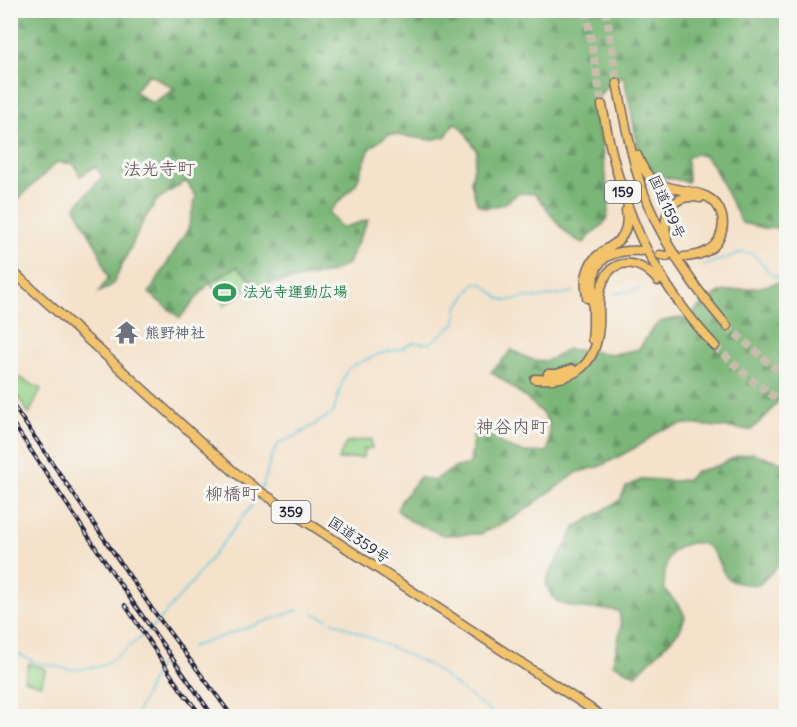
<svg xmlns="http://www.w3.org/2000/svg" width="797" height="727" font-family="Delius,'Klee One',sans-serif">
<style>
.forest{fill:url(#forest-firs);stroke:#4e6c59;stroke-width:1.5;fill-rule:evenodd}
.park{fill:url(#park-tufts);stroke:#5d7c63;stroke-width:1.5}
.lines{fill:none;stroke-linecap:round;stroke-linejoin:round}
.stream{stroke:#61c7df;stroke-width:1.5}
.highway-tunnel{stroke:#cabcad;stroke-width:8;stroke-dasharray:8 4;stroke-linecap:butt}
.highway-casing{stroke:#6c656d;stroke-width:11}
.highway{stroke:#f2c36a;stroke-width:8}
.rail-casing{stroke:#22223b;stroke-width:4}
.rail{stroke:#f6f6f2;stroke-width:1.5;stroke-dasharray:4.5;stroke-linecap:butt}
.labels{text-anchor:middle;stroke-width:6;stroke-linejoin:round;paint-order:stroke}
.shield{fill:#f6f6f2;stroke:#626272;stroke-width:1.5}
.shield-label{font-size:14px;font-weight:bold;fill:#22223b}
.street-label{font-size:15px;fill:#22223b;stroke:#f6f6f2}
.leisure-label{font-size:15px;font-weight:bold;fill:#27864d;stroke:#f6f6f2;text-anchor:start}
.worship-label{font-size:15px;font-weight:bold;fill:#5b616d;stroke:#f6f6f2;text-anchor:start}
.quarter-label{font-size:18px;fill:#64505a;stroke:#f6f6f2}
</style>
<defs>
<pattern id="forest-firs" width="22" height="20" patternUnits="userSpaceOnUse" patternTransform="scale(1.5)"><rect width="22" height="20" fill="#7ab677"/><path d="M5 1l3.5 6h-7zM16 11l3.5 6h-7z" fill="#649463"/></pattern>
<pattern id="park-tufts" width="24" height="20" patternUnits="userSpaceOnUse" patternTransform="scale(1.5)"><rect width="24" height="20" fill="#98d58b"/><path d="M3 7l-1-3M5 7V3M7 7l1-3M15 17l-1-3M17 17v-4M19 17l1-3" fill="none" stroke="#83b779"/></pattern>
</defs>
<rect width="100%" height="100%" fill="#f6f6f2"/>
<filter id="ink" filterUnits="userSpaceOnUse"><feTurbulence type="fractalNoise" baseFrequency=".0167" numOctaves="2"/><feDisplacementMap in="SourceGraphic" scale="12" xChannelSelector="R" yChannelSelector="G"/><feConvolveMatrix kernelMatrix="1 2 1 2 8 2 1 2 1" color-interpolation-filters="sRGB"/></filter>
<filter id="wash" filterUnits="userSpaceOnUse"><feTurbulence type="fractalNoise" baseFrequency=".008" numOctaves="4" result="noise"/><feDisplacementMap in="SourceGraphic" scale="24" xChannelSelector="R" yChannelSelector="G"/><feGaussianBlur stdDeviation="1.35" result="paint"/><feColorMatrix in="noise" values="0 0 0 0 0 0 0 0 0 0 0 0 0 0 0 0 0 1.4 0 .05"/><feComposite in="paint" operator="in"/></filter>
<g filter="url(#wash)">
<rect width="100%" height="100%" fill="#f4e2ca"/>
<path class="forest" d="M 11,11 L 786,11 L 786,228 L 764,228 L 742,223 L 713,166 L 705,156 L 695,154 L 687,158 L 688,182 L 655,175 L 639,152 L 624,77 L 613,78 L 596,100 L 609,204 C 607,233 595,224 584,243 C 561,236 551,211 535,194 L 519,193 L 504,204 L 486,208 L 477,204 L 471,182 L 477,151 L 463,129 L 454,123 L 446,136 L 431,140 L 389,134 L 370,148 L 356,184 L 329,212 L 341,228 L 368,220 L 347,265 L 329,273 L 259,286 L 237,267 L 210,282 L 180,318 L 149,293 L 188,229 L 196,196 L 186,181 L 158,199 L 144,220 L 114,282 L 108,288 L 99,292 L 108,278 L 99,251 L 75,207 L 102,177 L 96,166 L 80,176 L 74,164 L 57,162 L 11,206 ZM 149,74 L 175,89 L 152,103 L 134,91 Z
M 786,280 L 786,402 L 778,401 L 769,413 L 751,430 L 685,424 L 661,430 L 640,445 L 601,466 L 578,472 L 515,517 L 481,534 L 443,535 L 409,520 L 397,510 L 401,501 L 420,477 L 433,481 L 454,468 L 470,464 L 474,429 C 486,430 494,439 504,445 C 518,453 533,454 548,451 C 549,441 551,431 548,422 C 542,408 505,381 491,372 L 512,350 C 537,363 543,367 567,349 L 614,354 L 639,349 C 656,323 655,319 687,318 L 703,303 L 720,292 L 761,287 Z
M 753,453 L 778,461 L 786,468 L 786,553 L 781,563 L 759,585 C 751,584 740,585 732,581 C 719,574 720,556 708,547 C 703,543 698,542 691,543 C 664,549 665,565 664,589 L 681,608 L 685,617 L 680,630 L 636,675 L 613,664 L 621,627 L 619,611 C 599,607 568,612 553,598 C 550,595 548,588 546,585 L 549,574 L 576,527 L 620,500 L 626,487 L 643,479 L 676,481 L 688,479 L 695,472 L 719,465 L 737,456 Z"/>
<path class="park" d="M 237,267 L 252,281 L 238,297 L 224,306 L 210,282 Z
M 18,377 L 41,389 L 29,414 L 11,385 L 11,380 L 15,382 Z
M 371,439 L 372,448 L 363,450 L 364,457 L 338,460 L 347,442 Z
M 29,663 L 46,669 L 41,685 L 24,680 Z"/>
<g class="lines">
<path class="stream" d="M 703,266 L 743,252 L 753,254 L 772,275 L 786,280
M 615,294 L 639,289
M 262,488 L 272,455 L 279,443 L 296,436 L 333,413 L 342,382 L 347,370 L 352,366 L 382,353 L 403,348 L 412,343 L 430,343 L 456,323 L 457,308 L 475,283 L 483,284 L 499,298 L 507,301 L 528,297 L 538,298 L 574,292
M 313,613 L 327,619
M 332,621 L 379,642
M 382,643 L 429,665 L 494,714
M 191,647 L 298,610
M 10,650 L 35,662 L 73,670 L 101,666 L 112,660 L 149,631 L 186,590 L 259,496
M 145,696 L 159,664
M 135,716 L 144,698"/>
</g>
</g>
<g filter="url(#ink)">
<g class="lines">
<path class="highway-tunnel" d="M 586,10 L 602,105
M 606,10 L 617,83
M 727,326 L 786,378
M 715,346 L 749,378 L 786,405"/>
<defs>
<path id="highway" d="M 617,83 C 624,117 630,152 641,186 C 659,238 691,284 727,326
M 602,105 C 619,202 647,273 715,346
M 637,155 C 641,165 646,176 655,182 C 677,195 714,185 722,216 C 724,224 723,231 719,239 C 712,252 699,256 684,257
M 667,238 C 661,214 673,192 700,198
M 660,255 L 667,256
M 10,269 L 232,470 L 255,488 L 602,716
M 587,298 C 586,289 584,280 588,270 C 597,242 632,251 626,211
M 592,339 C 598,298 574,247 642,251
M 548,374 L 557,374 L 572,369
M 535,379 C 573,382 596,367 599,326 C 600,313 597,298 602,285 C 612,254 641,260 658,281"/>
</defs>
<use href="#highway" class="highway-casing"/>
<use href="#highway" class="highway"/>
<defs>
<path id="rail" d="M 10,401 L 152,609 L 232,716
M 10,419 L 120,584 L 213,716
M 125,605 L 181,690 L 202,716"/>
</defs>
<use href="#rail" class="rail-casing"/>
<use href="#rail" class="rail"/>
</g>
</g>
<defs>
<symbol id="stadium-bare" viewBox="-9 -9 18 18"><path d="M0-5a6.5 5 0 1 0 0 10a6.5 5 0 1 0 0-10ZM-3.5-1.8h7v3.6h-7Z" fill="#2e9e5b" stroke="#f6f6f2" stroke-width="2.5" paint-order="stroke"/></symbol>
<symbol id="temple-bare" viewBox="-9 -9 18 18"><path d="M0-6L5-2H3V0L6.5 2.5H4V6H1.5V3h-3V6H-4V2.5H-6.5L-3 0V-2H-5Z" fill="#6b7280" stroke="#f6f6f2" stroke-width="2.5" paint-order="stroke"/></symbol>
</defs>
<g fill-rule="evenodd">
<use href="#stadium-bare" x="208" y="276" width="33" height="33"/>
<use href="#temple-bare" x="110" y="316" width="33" height="33"/>
</g>
<g class="labels">
<g class="shield">
<rect x="605" y="181" width="36" height="22" rx="4.5"/>
<rect x="271.5" y="501" width="39" height="22" rx="4.5"/>
</g>
<g class="shield-label">
<text x="623" y="197">159</text>
<text x="291" y="517">359</text>
</g>
<g class="street-label">
<text transform="translate(667 207) rotate(66)" y="5">国道159号</text>
<text transform="translate(359 540) rotate(34)" y="5">国道359号</text>
</g>
<g class="leisure-label">
<text x="243" y="297">法光寺運動広場</text>
</g>
<g class="worship-label">
<text x="145" y="338">熊野神社</text>
</g>
<g class="quarter-label">
<text x="159" y="175">法光寺町</text>
<text x="512" y="433">神谷内町</text>
<text x="232" y="500">柳橋町</text>
</g>
</g>
<rect width="797" height="727" fill="none" stroke="#f6f6f2" stroke-width="36"/>
</svg>
